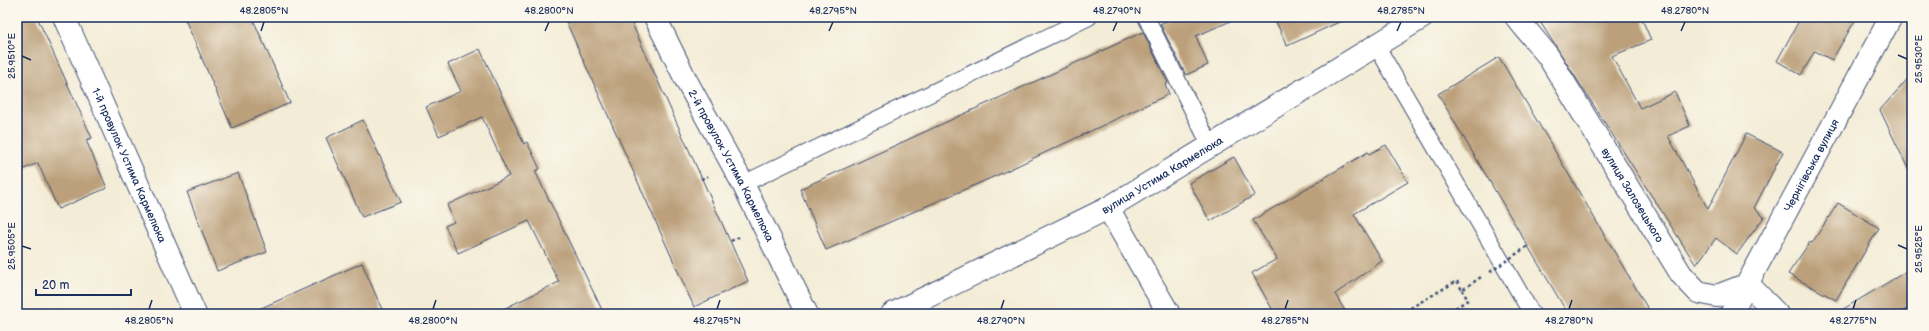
<svg xmlns="http://www.w3.org/2000/svg" width="1929" height="331" font-family="'Balsamiq Sans',sans-serif">
<style>
.building{fill:#bca07b}
.lines{fill:none;stroke-linecap:round;stroke-linejoin:round}
.service-casing{stroke:#3b4b70;stroke-width:18}
.minor-casing{stroke:#3b4b70;stroke-width:24}
.tertiary-casing{stroke:#3b4b70;stroke-width:24}
.path{stroke:#3b4b70;stroke-width:2.5;stroke-dasharray:3 3;stroke-linecap:butt}
.service{stroke:#fff;stroke-width:16}
.minor{stroke:#fff;stroke-width:22}
.tertiary{stroke:#fff;stroke-width:22}
.path-bridge{stroke:#3b4b70;stroke-width:2.5;stroke-dasharray:3 3;stroke-linecap:butt}
.ticks{fill:none;stroke:#1b2f5e;stroke-width:1.5}
.labels{text-anchor:middle;stroke-width:4;stroke-linejoin:round;paint-order:stroke}
.street-label{font-size:11px;fill:#1b2f5e;stroke:#fbf7ec}
.neatline{fill:none;stroke:#1b2f5e;stroke-width:1.5}
.ticks-label{font-size:10px;text-anchor:middle;fill:#1b2f5e}
</style>
<rect width="100%" height="100%" fill="#fbf7ec"/>
<filter id="ink" filterUnits="userSpaceOnUse"><feTurbulence type="fractalNoise" baseFrequency=".025" numOctaves="2"/><feDisplacementMap in="SourceGraphic" scale="8" xChannelSelector="R" yChannelSelector="G"/><feConvolveMatrix kernelMatrix="1 2 1 2 8 2 1 2 1" color-interpolation-filters="sRGB"/></filter>
<filter id="wash" filterUnits="userSpaceOnUse"><feTurbulence type="fractalNoise" baseFrequency=".012" numOctaves="4" result="noise"/><feDisplacementMap in="SourceGraphic" scale="16" xChannelSelector="R" yChannelSelector="G"/><feGaussianBlur stdDeviation="0.9" result="paint"/><feColorMatrix in="noise" values="0 0 0 0 0 0 0 0 0 0 0 0 0 0 0 0 0 1.4 0 .05"/><feComposite in="paint" operator="in"/></filter>
<g filter="url(#wash)">
<rect width="100%" height="100%" fill="#f3ecd6"/>
<g id="blocks">
<path class="building" d="M 17,17 L 37,17 L 92,138 L 86,140 L 107,188 L 58,209 L 38,163 L 17,172 Z
M 184,17 L 252,17 L 290,103 L 232,128 Z
M 564,17 L 629,17 L 748,281 L 694,307 Z
M 1175,17 L 1240,17 L 1196,36 L 1208,65 L 1186,75 L 1160,24 Z
M 1274,17 L 1350,17 L 1287,46 Z
M 1537,17 L 1641,17 L 1651,40 L 1612,56 L 1640,108 L 1675,92 L 1690,126 L 1668,136 L 1708,209 L 1746,134 L 1783,152 L 1754,208 L 1764,217 L 1737,254 L 1716,238 L 1696,265 Z
M 1801,17 L 1857,17 L 1832,60 L 1815,51 L 1801,75 L 1777,61 Z
M 1143,32 L 1168,83 L 1165,84 L 1169,94 L 1000,174 L 826,250 L 800,189 Z
M 480,49 L 524,144 L 527,142 L 540,169 L 535,171 L 604,314 L 493,314 L 559,282 L 529,221 L 458,253 L 445,226 L 454,222 L 447,205 L 509,176 L 482,117 L 439,136 L 426,107 L 461,91 L 448,64 Z
M 1499,57 L 1549,141 L 1651,314 L 1568,314 L 1438,94 Z
M 1912,74 L 1912,177 L 1880,110 Z
M 363,120 L 401,202 L 362,217 L 326,138 Z
M 1386,145 L 1408,182 L 1354,214 L 1382,261 L 1335,294 L 1347,314 L 1275,314 L 1252,273 L 1277,259 L 1253,220 L 1368,152 L 1369,154 Z
M 1234,157 L 1255,195 L 1210,221 L 1189,183 Z
M 238,173 L 267,252 L 217,271 L 187,192 Z
M 1838,203 L 1879,228 L 1836,300 L 1788,274 L 1810,242 L 1812,243 Z
M 362,263 L 384,314 L 248,314 Z
M 1912,268 L 1912,306 L 1898,314 L 1835,314 Z"/>
</g>
</g>
<g filter="url(#ink)">
<use href="#blocks" fill-opacity="0" stroke="#3b4b70" stroke-width="1"/>
<g class="lines">
<defs>
<path id="service" d="M 1146,17 L 1210,145
M 1376,45 L 1532,314
M 743,184 L 1089,17"/>
<g id="minor">
<path id="s1" d="M 64,17 L 195,314"/>
<path id="s2" d="M 655,17 L 687,82 L 743,184 L 807,314"/>
<path id="s3" d="M 1516,17 L 1548,56 L 1681,274 L 1698,292 L 1717,296 L 1748,284 L 1777,314"/>
<path d="M 1108,208 L 1169,314"/>
<path id="s4" d="M 1731,314 L 1891,17"/>
</g>
<g id="tertiary">
<path id="s5" d="M 892,314 L 1108,208 L 1423,17"/>
</g>
</defs>
<use href="#service" class="service-casing"/>
<use href="#minor" class="minor-casing"/>
<use href="#tertiary" class="tertiary-casing"/>
<path class="path" d="M 701,179 L 708,176
M 731,241 L 739,237
M 1400,314 L 1457,281 L 1462,290 L 1481,277
M 1445,314 L 1468,300 L 1462,290"/>
<use href="#service" class="service"/>
<use href="#minor" class="minor"/>
<use href="#tertiary" class="tertiary"/>
<path class="path-bridge" d="M 1490,272 L 1528,246"/>
</g>
</g>
<path class="ticks" d="M 261,31 L 264,22M 545,31 L 549,22M 829,31 L 833,22M 1113,31 L 1117,22M 1397,31 L 1401,22M 1681,31 L 1685,22M 1898,55 L 1907,59M 22,56 L 31,60M 1898,245 L 1907,249M 22,246 L 31,249M 149,309 L 152,300M 433,309 L 436,300M 717,309 L 720,300M 1001,309 L 1004,300M 1285,309 L 1288,300M 1569,309 L 1572,300M 1853,309 L 1856,300"/>
<g class="labels">
<g class="street-label">
<text dy="4" stroke="none"><textPath href="#s1" startOffset="162">1-й провулок Устима Кармелюка</textPath></text>
<text dy="4" stroke="none"><textPath href="#s2" startOffset="167">2-й провулок Устима Кармелюка</textPath></text>
<text dy="4" stroke="none"><textPath href="#s4" startOffset="169">Чернігівська вулиця</textPath></text>
<text dy="4" stroke="none"><textPath href="#s5" startOffset="304">вулиця Устима Кармелюка</textPath></text>
<text dy="4" stroke="none"><textPath href="#s3" startOffset="213">вулиця Залозецького</textPath></text>
</g>
</g>
<rect width="1929" height="331" fill="none" stroke="#fbf7ec" stroke-width="44"/>
<path d="M36 289v6h95v-6" fill="none" stroke="#1b2f5e" stroke-width="2"/>
<text x="42" y="289" font-size="12" fill="#1b2f5e" stroke="#fbf7ec" stroke-width="3" paint-order="stroke">20 m</text>
<rect x="22" y="22" width="1885" height="287" class="neatline"/>
<g class="ticks-label">
<text x="264" y="14">48.2805°N</text>
<text x="549" y="14">48.2800°N</text>
<text x="833" y="14">48.2795°N</text>
<text x="1117" y="14">48.2790°N</text>
<text x="1401" y="14">48.2785°N</text>
<text x="1685" y="14">48.2780°N</text>
<text transform="translate(11 56) rotate(-90)" y="4">25.9510°E</text>
<text transform="translate(1918 59) rotate(-90)" y="4">25.9530°E</text>
<text transform="translate(11 246) rotate(-90)" y="4">25.9505°E</text>
<text transform="translate(1918 249) rotate(-90)" y="4">25.9525°E</text>
<text x="149" y="324">48.2805°N</text>
<text x="433" y="324">48.2800°N</text>
<text x="717" y="324">48.2795°N</text>
<text x="1001" y="324">48.2790°N</text>
<text x="1285" y="324">48.2785°N</text>
<text x="1569" y="324">48.2780°N</text>
<text x="1853" y="324">48.2775°N</text>
</g>
</svg>
